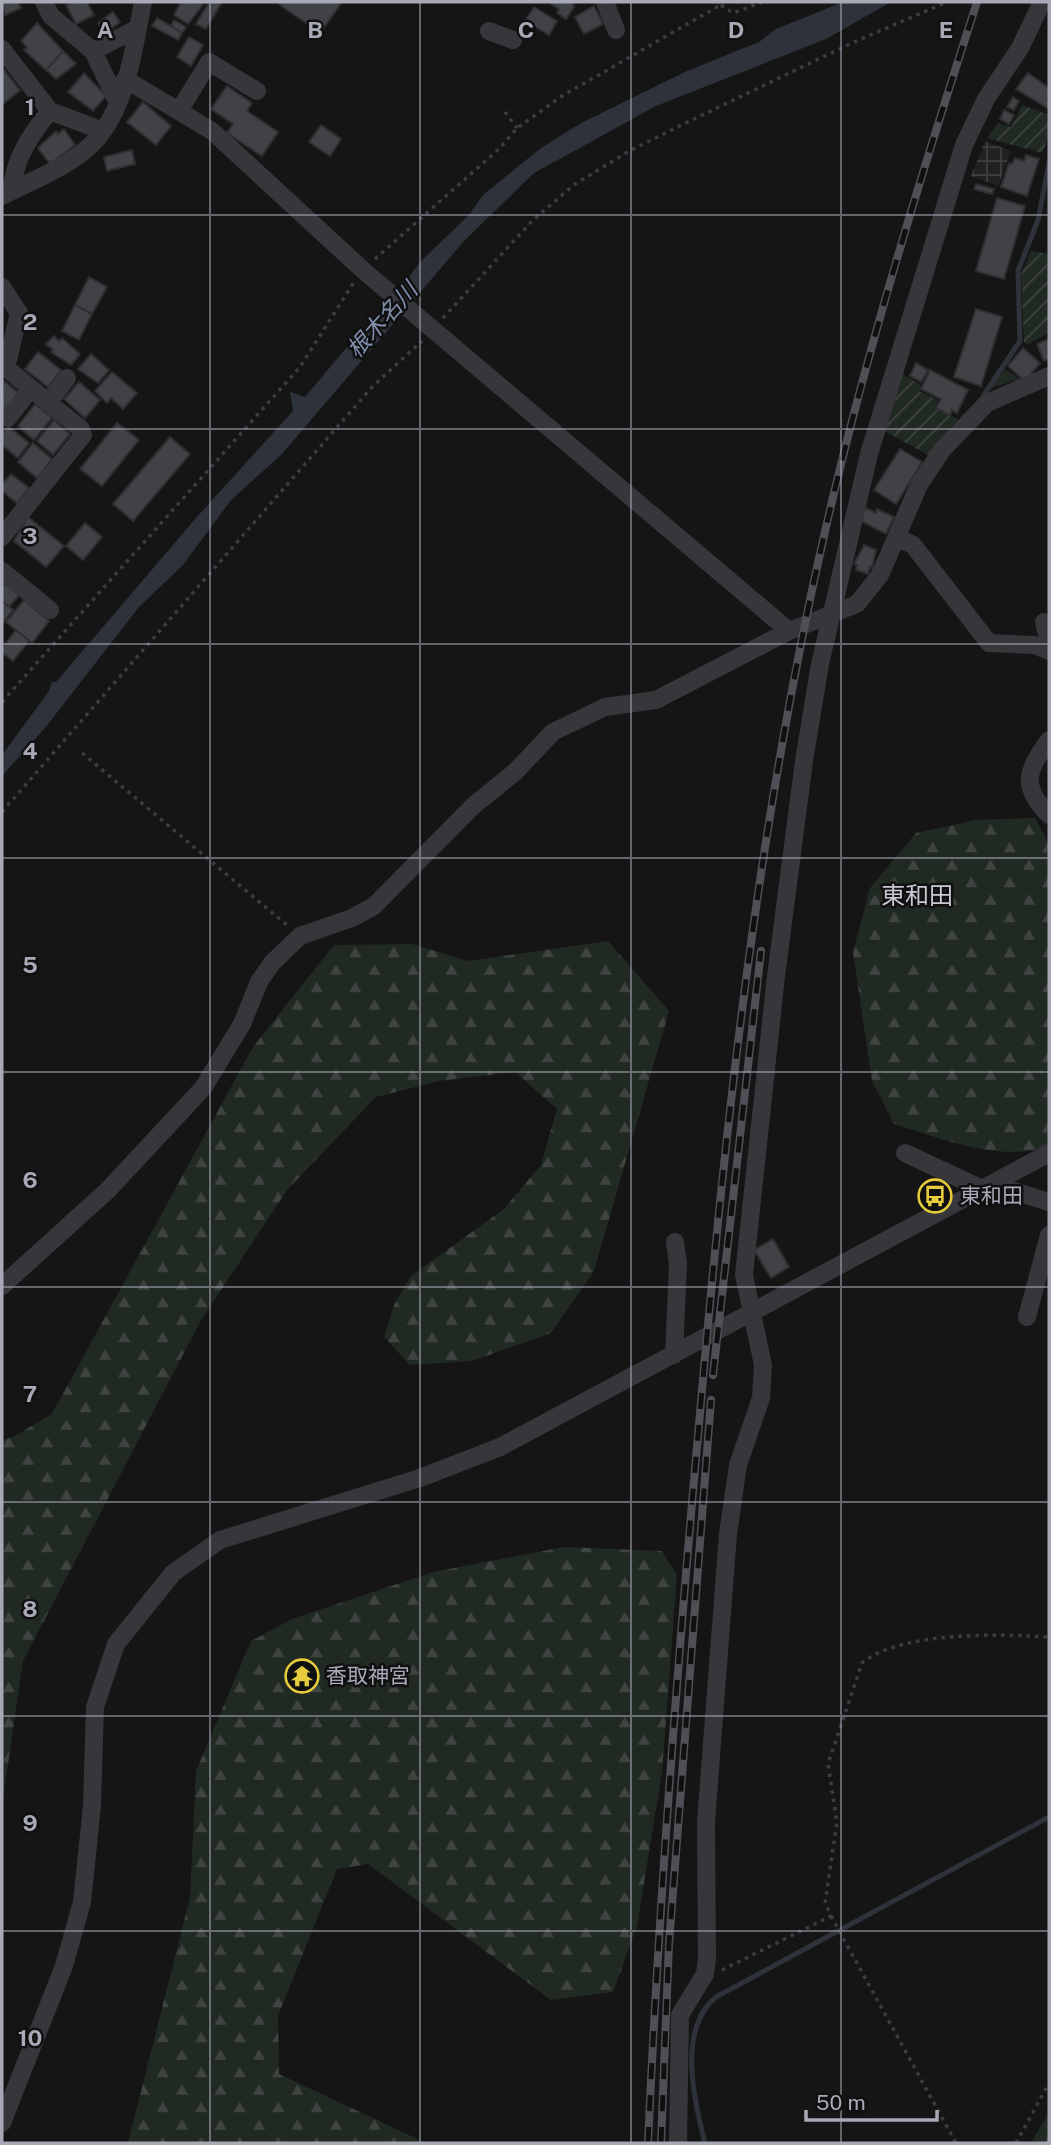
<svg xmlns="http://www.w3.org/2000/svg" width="1051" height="2145" font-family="'Public Sans','Noto Sans JP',sans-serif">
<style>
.industrial{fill:url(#industrial-grid)}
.grass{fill:#212923}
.forest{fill:url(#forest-firs)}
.garden{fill:url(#garden-furrows)}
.water{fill:#2e333b}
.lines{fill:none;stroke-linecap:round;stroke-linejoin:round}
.stream{stroke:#2e333b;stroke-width:5}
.building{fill:#414246;stroke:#2f2f32;stroke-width:2}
.path{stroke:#3c3c42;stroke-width:3.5;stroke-dasharray:3.5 5;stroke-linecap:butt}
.minor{stroke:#36363b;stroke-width:18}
.rail-casing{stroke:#4f4f56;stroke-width:8}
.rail{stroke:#101011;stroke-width:5;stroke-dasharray:16;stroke-linecap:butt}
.grid{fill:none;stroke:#a7a9b6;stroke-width:2;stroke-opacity:0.55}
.labels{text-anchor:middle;stroke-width:5;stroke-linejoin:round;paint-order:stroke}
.poi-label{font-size:21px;fill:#a7a9b6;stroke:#101011;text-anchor:start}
.water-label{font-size:23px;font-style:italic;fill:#8090ae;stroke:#101011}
.quarter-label{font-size:24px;fill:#c8c9d2;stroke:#101011}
.grid-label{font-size:23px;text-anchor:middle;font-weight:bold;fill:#a7a9b6;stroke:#101011;stroke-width:5;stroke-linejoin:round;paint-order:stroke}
</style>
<defs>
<pattern id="industrial-grid" width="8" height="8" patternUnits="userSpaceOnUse" patternTransform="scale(1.75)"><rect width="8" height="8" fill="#212123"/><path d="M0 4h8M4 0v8" fill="none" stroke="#3e3e41"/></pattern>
<pattern id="forest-firs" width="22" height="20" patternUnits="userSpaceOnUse" patternTransform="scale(1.75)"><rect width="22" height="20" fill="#212923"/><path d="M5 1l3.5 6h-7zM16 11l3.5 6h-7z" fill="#3e4541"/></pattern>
<pattern id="garden-furrows" width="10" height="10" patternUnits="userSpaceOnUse" patternTransform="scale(1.75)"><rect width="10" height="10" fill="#212923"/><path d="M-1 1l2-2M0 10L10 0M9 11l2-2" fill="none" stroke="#3e4541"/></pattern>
</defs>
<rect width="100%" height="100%" fill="#151516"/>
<path class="industrial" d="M 985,141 L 1011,151 L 998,186 L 971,176 Z"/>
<path class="grass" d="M 1005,369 L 1020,379 L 991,388 Z"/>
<path class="forest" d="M 1035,818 L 1049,844 L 1049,1147 C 998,1162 943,1139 894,1124 L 872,1081 L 853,952 L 870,888 L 916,833 L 976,820 Z
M 608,941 L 669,1011 L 594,1271 L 551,1333 L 472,1361 L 410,1365 L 384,1337 L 394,1305 L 411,1276 L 504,1209 L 541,1165 L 557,1109 L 515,1072 L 439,1081 L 376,1097 L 287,1190 L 200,1322 L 23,1661 L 2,1806 L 2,1440 L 13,1437 L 52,1414 L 253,1047 L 334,945 L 412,944 L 468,961 Z
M 564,1547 L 662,1551 L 677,1575 L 662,1772 L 637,1926 L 613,1992 L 551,2000 L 368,1864 L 337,1869 L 278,2016 L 279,2074 L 426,2143 L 128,2143 L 190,1897 L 196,1771 L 251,1641 L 292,1619 L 433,1572 Z
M 1049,2112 L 1049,2143 L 1031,2143 Z"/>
<path class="garden" d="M 1022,105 L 1049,115 L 1049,135 L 1042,153 L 987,138 L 998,123 L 1011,127 Z
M 1031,251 L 1049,254 L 1049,333 L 1028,344 L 1024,343 L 1021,274 Z
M 902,374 L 921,385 L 919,391 L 938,400 L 935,408 L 958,419 L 928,455 L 884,431 Z"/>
<path class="water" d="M 843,2 L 891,2 L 826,39 L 656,106 L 534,173 L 464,241 L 281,455 L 231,500 L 183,565 L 139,607 L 45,728 L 2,776 L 2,755 L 49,691 L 52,682 L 56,682 L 196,518 L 293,411 L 290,392 L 305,397 L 358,334 L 373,325 L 420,262 L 469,215 L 483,195 L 541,148 L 581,123 L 687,71 L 759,42 L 776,29 Z"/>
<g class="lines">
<path class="stream" d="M 984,395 L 1020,341 L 1018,271 L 1038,220 L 1049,163
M 705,2143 C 694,2101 677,2029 716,1997 L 1049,1817"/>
</g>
<path class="building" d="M 2,2 L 18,2 L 21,8 L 5,15 Z
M 72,2 L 87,2 L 94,15 L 76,24 L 66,5 Z
M 181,2 L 205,2 L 188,24 L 174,15 Z
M 209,2 L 222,2 L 206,29 L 196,24 Z
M 276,2 L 342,2 L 320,33 Z
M 552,2 L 572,2 L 574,7 L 566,19 L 557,13 L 559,9 L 551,4 Z
M 594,6 L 603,24 L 584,34 L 575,17 Z
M 534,7 L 557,21 L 549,35 L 525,21 Z
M 113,12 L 120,22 L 105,33 L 98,23 Z
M 157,18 L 182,33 L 178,40 L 152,26 Z
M 174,20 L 186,27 L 182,33 L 171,26 Z
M 37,23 L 63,51 L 46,70 L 24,50 L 27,47 L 21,41 Z
M 189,37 L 203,45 L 191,66 L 177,57 Z
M 63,51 L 76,64 L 56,79 L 46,70 Z
M 2,67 L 20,90 L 2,105 Z
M 84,73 L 106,96 L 93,111 L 68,92 Z
M 1028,73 L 1049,88 L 1049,109 L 1016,89 Z
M 227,86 L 252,103 L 247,111 L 278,132 L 262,156 L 227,133 L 233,124 L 211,109 Z
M 1013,97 L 1019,101 L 1014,110 L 1007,107 Z
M 143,102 L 171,126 L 156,145 L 127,122 Z
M 1004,110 L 1014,115 L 1009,124 L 1000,119 Z
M 321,125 L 341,139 L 330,156 L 309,142 Z
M 64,129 L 75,145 L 50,164 L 38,148 L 56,131 L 58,134 Z
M 132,150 L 135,164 L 107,171 L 104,157 Z
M 1026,155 L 1039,159 L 1027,196 L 1001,187 L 1009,163 L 1012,164 L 1015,158 L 1024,161 Z
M 976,184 L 994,189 L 992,194 L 974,189 Z
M 997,198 L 1025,206 L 1004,279 L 976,271 Z
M 89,277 L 107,287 L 92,314 L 75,305 Z
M 75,305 L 92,314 L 79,340 L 62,331 Z
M 976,309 L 1002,317 L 981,386 L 954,377 Z
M 54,336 L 59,341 L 62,338 L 80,354 L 71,365 L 51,352 L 53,350 L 46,344 Z
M 1049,339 L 1049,359 L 1044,361 L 1037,344 Z
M 1023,348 L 1040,363 L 1025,381 L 1008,366 Z
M 38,352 L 61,370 L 48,387 L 25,369 Z
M 91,354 L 109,370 L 98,383 L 78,369 Z
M 916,363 L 928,370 L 921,382 L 910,376 Z
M 930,370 L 968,390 L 957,413 L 952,410 L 950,415 L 936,408 L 941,399 L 921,389 Z
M 112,372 L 137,393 L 123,409 L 111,398 L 107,403 L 95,391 Z
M 3,380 L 20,394 L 7,411 L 2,407 Z
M 79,382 L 100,400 L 85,418 L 64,399 Z
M 35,404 L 52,418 L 34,440 L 18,426 Z
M 54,420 L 70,434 L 53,455 L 37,441 Z
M 117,423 L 139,440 L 102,486 L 80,469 Z
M 8,426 L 29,443 L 18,458 L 2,445 L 2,434 Z
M 170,437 L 190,454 L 133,521 L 113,504 Z
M 33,443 L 52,459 L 37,478 L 18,462 Z
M 900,449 L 922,462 L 896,504 L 874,490 Z
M 11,474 L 29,488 L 17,503 L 2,491 L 2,484 Z
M 866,508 L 876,513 L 877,509 L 894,517 L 886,534 L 859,520 Z
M 28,517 L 64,546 L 46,567 L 14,541 Z
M 85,523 L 102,537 L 83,560 L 66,546 Z
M 864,545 L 876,550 L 872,568 L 870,566 L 868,574 L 856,570 L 857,565 L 854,564 Z
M 5,584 L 19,595 L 9,607 L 2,601 L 2,588 Z
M 24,600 L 49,621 L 32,643 L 6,622 Z
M 2,601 L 13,610 L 2,624 Z
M 16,630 L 29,641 L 13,661 L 2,652 L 2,648 Z
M 773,1239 L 789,1267 L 771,1278 L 754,1250 Z"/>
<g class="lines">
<path class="path" d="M 721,5 L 733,13 L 762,2
M 505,112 L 517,128
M 375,259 L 500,148 L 517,128 L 562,96 L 717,7 L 721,5 L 719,2
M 443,318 L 533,220 L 575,184 L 631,150 L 696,118 L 852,43 L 947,2
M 2,702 L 300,367 L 354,282
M 82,753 L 288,926
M 2,812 L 373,386 L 422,341
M 831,1916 L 956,2143
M 722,1970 L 831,1916 L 825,1903 L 837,1822 L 828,1764 L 862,1663 C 901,1631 1000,1634 1049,1637
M 1016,2143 L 1049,2083"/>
<path class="minor" d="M 44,2 L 51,16 L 93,51 L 117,101
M 605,2 L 616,30
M 489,31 L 513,40
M 2,49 L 50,111 L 103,131
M 93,51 L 138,28
M 125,79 L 212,131 L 364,271 L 789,631
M 179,111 L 209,62 L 257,91
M 12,191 C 14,159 30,135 50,111
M 2,196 C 31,181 71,166 94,142 C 127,107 134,47 143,2
M 2,287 L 19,313 L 6,368 L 81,429 L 83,435 L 2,537
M 48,403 L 67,378
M 8,418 L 30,390
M 898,538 L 913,545 L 989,643 L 1034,645 L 1049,651
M 2,571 L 50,610
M 1044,622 L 1049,642
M 1049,740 C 1028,770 1019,785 1049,815
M 905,1153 L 982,1189
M 991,1184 L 1049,1202
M 2,1286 L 108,1190 L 203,1088 L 242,1024 L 259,982 L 272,963 L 300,936 L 352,918 L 374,906 L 473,806 L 515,772 L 553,732 L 605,707 L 656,700 L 789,631 L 857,604 L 880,575 L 919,485 L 942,450 L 987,403 L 1049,376
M 1027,1317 L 1049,1235
M 674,1355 L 678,1264 L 675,1242
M 2,2123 L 64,1966 L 82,1902 L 92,1806 L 95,1707 L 116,1644 L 173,1573 L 220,1540 L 420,1478 L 500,1447 L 1049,1153
M 678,2143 L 680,2015 L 705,1974 L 707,1959 L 706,1822 L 728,1534 L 738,1465 L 761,1398 L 763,1365 L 744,1275 L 776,976 L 804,761 L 820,664 L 869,454 L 964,145 L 986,99 L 1020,48 L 1042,2"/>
<defs>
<path id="rail" d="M 713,1375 L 761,951
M 648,2143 C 659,1899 678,1656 700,1413 C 726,1116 759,818 826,527 C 867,349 921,175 977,2
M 661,2143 L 669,1944 L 711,1400"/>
</defs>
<use href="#rail" class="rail-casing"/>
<use href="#rail" class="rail"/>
</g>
<path class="grid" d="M 210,2 L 210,2143M 420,2 L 420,2143M 631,2 L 631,2143M 841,2 L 841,2143M 2,215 L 1049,215M 2,429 L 1049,429M 2,644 L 1049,644M 2,858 L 1049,858M 2,1072 L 1049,1072M 2,1287 L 1049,1287M 2,1502 L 1049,1502M 2,1716 L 1049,1716M 2,1931 L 1049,1931"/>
<defs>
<symbol id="bus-ring" viewBox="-11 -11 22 22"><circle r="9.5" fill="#101011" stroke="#e6cc3d" stroke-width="1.5"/><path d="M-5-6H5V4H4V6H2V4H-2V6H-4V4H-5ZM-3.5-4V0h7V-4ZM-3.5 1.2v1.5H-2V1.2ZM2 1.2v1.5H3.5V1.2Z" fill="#e6cc3d"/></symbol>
<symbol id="temple-ring" viewBox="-11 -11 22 22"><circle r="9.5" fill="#101011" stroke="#e6cc3d" stroke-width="1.5"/><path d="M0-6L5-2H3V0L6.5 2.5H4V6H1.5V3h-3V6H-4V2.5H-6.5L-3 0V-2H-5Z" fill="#e6cc3d"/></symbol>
</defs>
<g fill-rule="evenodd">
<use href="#bus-ring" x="916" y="1177" width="38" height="38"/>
<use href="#temple-ring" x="283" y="1657" width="38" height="38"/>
</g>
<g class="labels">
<g class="poi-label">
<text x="960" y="1203">東和田</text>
<text x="326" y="1683">香取神宮</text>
</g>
<g class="water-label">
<text transform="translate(382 320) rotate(-48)" y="8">根木名川</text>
</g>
<g class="quarter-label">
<text x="917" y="904">東和田</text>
</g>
</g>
<g class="grid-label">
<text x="105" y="38">A</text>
<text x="315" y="38">B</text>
<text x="526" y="38">C</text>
<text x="736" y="38">D</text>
<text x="946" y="38">E</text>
<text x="30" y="115">1</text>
<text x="30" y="330">2</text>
<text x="30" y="544">3</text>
<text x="30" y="759">4</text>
<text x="30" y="973">5</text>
<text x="30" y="1188">6</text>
<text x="30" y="1402">7</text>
<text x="30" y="1617">8</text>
<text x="30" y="1831">9</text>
<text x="30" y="2046">10</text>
</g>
<rect width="1051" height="2145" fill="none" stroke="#a7a9b6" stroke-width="7"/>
<path d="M806 2110v10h131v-10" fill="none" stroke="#a7a9b6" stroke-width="3.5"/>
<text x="816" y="2110" font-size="21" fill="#a7a9b6" stroke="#101011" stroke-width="5" paint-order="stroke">50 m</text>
</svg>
